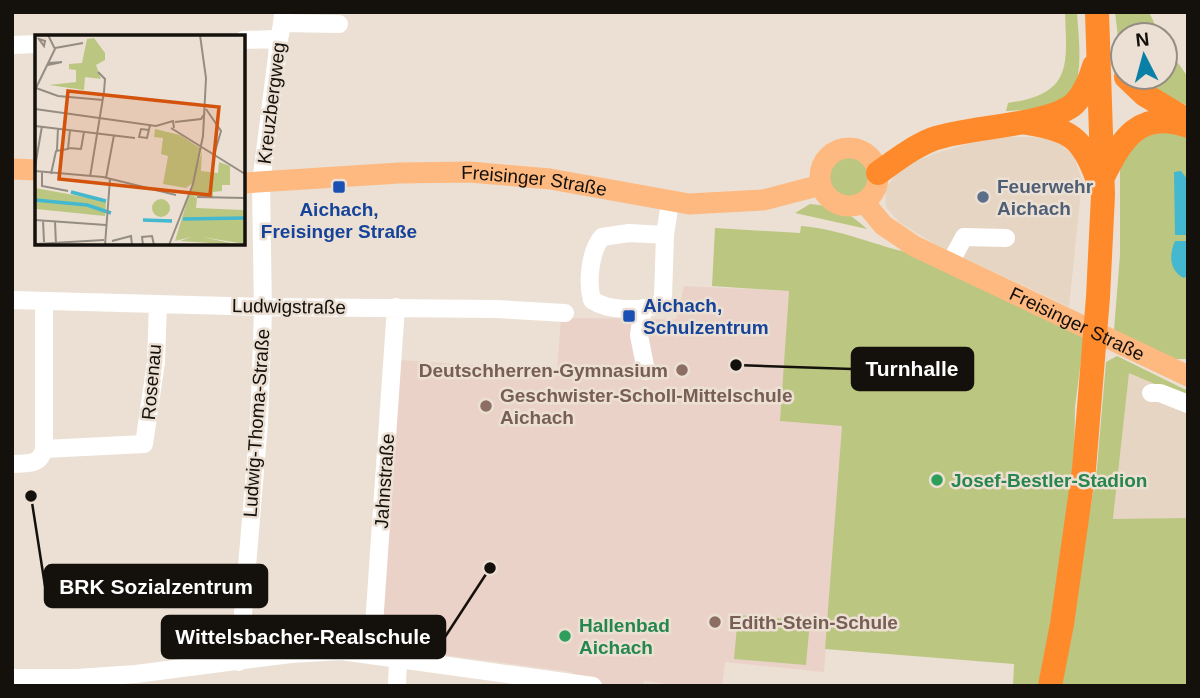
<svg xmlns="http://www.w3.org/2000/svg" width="1200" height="698" font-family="Helvetica,sans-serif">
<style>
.built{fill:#e5d5c2}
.education{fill:#ebd2c9}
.green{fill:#bbc681}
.water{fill:#43b8cf}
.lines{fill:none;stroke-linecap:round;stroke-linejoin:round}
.minor{stroke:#fff;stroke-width:18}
.major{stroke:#feb980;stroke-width:21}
.highway{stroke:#fe8a2b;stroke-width:24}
.transit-dot{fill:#1a4fb4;stroke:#ebe0d3;stroke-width:2.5}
.service-dot{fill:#5c6f8a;stroke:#ebe0d3;stroke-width:2.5}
.education-dot{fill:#8d6e63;stroke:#ebe0d3;stroke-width:2.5}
.leisure-dot{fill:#2e9e5b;stroke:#ebe0d3;stroke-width:2.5}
.labels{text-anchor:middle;stroke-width:5;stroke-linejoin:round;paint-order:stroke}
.street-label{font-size:19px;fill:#14100c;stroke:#ebe0d3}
.service-label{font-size:19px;font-weight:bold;fill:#4e5e75;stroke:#ebe0d3;text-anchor:start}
.transit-label{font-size:19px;font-weight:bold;fill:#164399;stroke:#ebe0d3}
.education-label{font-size:19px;font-weight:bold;fill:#785e54;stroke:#ebe0d3;text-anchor:start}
.leisure-label{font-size:19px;font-weight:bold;fill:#27864d;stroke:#ebe0d3;text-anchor:start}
.inset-river{fill:none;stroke:#43b8cf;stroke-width:3.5}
.inset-road{fill:none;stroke:#958d83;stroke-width:2}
.view{fill:#d3520c;fill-opacity:0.15;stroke:#d3520c;stroke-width:3.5}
.inset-edge{fill:none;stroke:#14100c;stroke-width:3.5}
.leader{fill:none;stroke:#14100c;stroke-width:2.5}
.callout-dot{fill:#14100c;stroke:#ebe0d3;stroke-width:2.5}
.callout{fill:#14100c;stroke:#14100c;stroke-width:2.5}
.callout-label{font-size:21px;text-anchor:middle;font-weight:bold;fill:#fff}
</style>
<rect width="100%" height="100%" fill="#ebe0d3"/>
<path class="built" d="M 1002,137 L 1035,137 L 1057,141 L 1074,156 L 1082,181 L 1069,307 L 935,244 L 900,223 L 886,207 L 885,190 L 900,168 L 934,154 L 978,141 Z
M 1129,372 L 1188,398 L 1188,518 L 1113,520 Z"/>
<path class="education" d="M 684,286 L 789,291 L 781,421 L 843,425 L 824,672 L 725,662 L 722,686 L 680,686 L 644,681 L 643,686 L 571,686 L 572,672 L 391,648 L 381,633 L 401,360 L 557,371 L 561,318 L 676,319 Z"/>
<path class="green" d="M 1065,12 L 1077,12 C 1078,34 1086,85 1066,99 C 1052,109 1023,110 1006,111 L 1008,103 C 1072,94 1067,67 1065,12 Z
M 1115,12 L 1149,12 L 1160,35 L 1123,35 L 1123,55 L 1119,46 Z
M 1165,45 L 1188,77 L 1188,106 L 1152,88 L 1140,77 L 1165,77 Z
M 1169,130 L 1188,138 L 1188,359 L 1175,359 L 1114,330 L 1120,255 L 1120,164 L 1136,138 Z
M828 176a21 21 0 1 1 42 0a21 21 0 1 1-42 0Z
M 810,204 C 836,206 847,211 867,229 L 795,213 Z
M 801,226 C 841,229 876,246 914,254 L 1084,337 L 1075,407 L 1074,468 L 1042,686 L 1013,686 L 1014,664 L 825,649 L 842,426 L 780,421 L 789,291 L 712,286 L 715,228 L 800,233 Z
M 1117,356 L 1188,391 L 1188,398 L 1129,373 L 1113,519 L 1188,518 L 1188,686 L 1059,686 L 1071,627 L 1097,468 L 1106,362 Z
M 738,615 L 810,621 L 806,665 L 734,659 Z"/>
<path class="water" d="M 1181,171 L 1188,180 L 1188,235 L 1175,235 L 1174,172 Z
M 1175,241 L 1188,241 L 1188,275 L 1184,278 C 1169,271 1169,255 1175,241 Z"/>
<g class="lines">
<path class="minor" d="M 283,23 L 339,24
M 243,40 L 277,39
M 12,45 L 37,44
M 665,235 L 629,233 L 602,237 C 590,251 587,282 592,300 C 608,311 639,311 658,305 L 663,298 L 665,235 L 670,202
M 950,263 L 964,237 L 1006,238
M 12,300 L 263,307 L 497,309 L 565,313
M 643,308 L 639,335 L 646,371
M 1151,393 L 1160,393 L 1188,404
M 44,449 L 144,444 L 156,362 L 158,304
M 12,464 C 27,463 40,466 44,449 L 44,301
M 372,654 L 396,307
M 239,662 L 259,423 L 263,312 L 261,183 L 277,57 C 277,41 283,28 283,12
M 12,678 L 77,678 L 136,674 L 291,654 L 341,651 L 593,686
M 397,686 L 398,658"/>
<g class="major">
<circle cx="849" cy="177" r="29"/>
<path d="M 12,169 L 37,170"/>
<path id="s1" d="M 243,183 L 399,173 L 469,172 L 550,179 L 689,204 L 763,200 L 821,185"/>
<path id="s2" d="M 864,202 L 883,225 L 914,246 L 1188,376"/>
</g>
<path class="highway" d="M 1126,77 L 1145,95 L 1187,120
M 1027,123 C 1070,130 1082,137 1097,178
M 878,173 C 896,160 913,147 933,139 C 969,126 1049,126 1074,104 C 1085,93 1090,80 1094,66
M 1103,177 C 1122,139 1139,109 1188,126
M 1050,686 L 1062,624 L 1084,469 L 1098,297 L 1103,195 L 1097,12"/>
</g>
<g class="transit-dot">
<rect x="332" y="180" width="14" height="14" rx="3.5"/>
<rect x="622" y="309" width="14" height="14" rx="3.5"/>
</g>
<circle class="service-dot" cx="983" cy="197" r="7"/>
<g class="education-dot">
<circle cx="682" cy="370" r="7"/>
<circle cx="486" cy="406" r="7"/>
<circle cx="715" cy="622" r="7"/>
</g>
<g class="leisure-dot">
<circle cx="937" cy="480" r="7"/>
<circle cx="565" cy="636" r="7"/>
</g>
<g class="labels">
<g class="street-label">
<text transform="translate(271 103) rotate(-83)" y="7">Kreuzbergweg</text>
<text dy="7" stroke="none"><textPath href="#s1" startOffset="292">Freisinger Straße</textPath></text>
<text transform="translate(289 306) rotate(1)" y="7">Ludwigstraße</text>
<text dy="7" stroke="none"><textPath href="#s2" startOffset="248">Freisinger Straße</textPath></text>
<text transform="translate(151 382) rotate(-85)" y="7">Rosenau</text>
<text transform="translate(256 423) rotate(-86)" y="7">Ludwig-Thoma-Straße</text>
<text transform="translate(384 481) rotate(-86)" y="7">Jahnstraße</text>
</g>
<g class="service-label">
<text x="997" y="193">Feuerwehr<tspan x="997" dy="22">Aichach</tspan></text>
</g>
<g class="transit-label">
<text x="339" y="216">Aichach,<tspan x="339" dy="22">Freisinger Straße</tspan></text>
<text x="643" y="312" text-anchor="start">Aichach,<tspan x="643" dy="22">Schulzentrum</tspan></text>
</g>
<g class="education-label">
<text x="668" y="377" text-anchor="end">Deutschherren-Gymnasium</text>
<text x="500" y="402">Geschwister-Scholl-Mittelschule<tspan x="500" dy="22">Aichach</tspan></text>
<text x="729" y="629">Edith-Stein-Schule</text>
</g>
<g class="leisure-label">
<text x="951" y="487">Josef-Bestler-Stadion</text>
<text x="579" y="632">Hallenbad<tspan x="579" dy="22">Aichach</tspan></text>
</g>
</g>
<g transform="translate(35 35)">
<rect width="210" height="210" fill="#ebe0d3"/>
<path d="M 59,3 L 70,18 L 70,25 L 61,30 L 66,44 L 50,42 L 49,55 L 14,50 L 41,47 L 41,35 L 34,34 L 34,29 L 47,28 L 52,4 ZM 120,94 L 145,100 L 165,113 L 158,148 L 151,153 L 128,149 L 133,121 L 126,119 L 128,103 L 119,102 ZM 167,116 L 166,136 L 183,138 L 184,127 L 195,131 L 195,150 L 187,150 L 187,156 L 178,157 L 178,162 L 158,161 L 162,163 L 161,173 L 209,175 L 209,182 L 198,183 L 210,184 L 210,209 L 167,202 L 205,210 L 145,206 L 156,202 L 140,206 ZM 0,153 L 66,165 L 71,166 L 70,181 L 1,174 ZM117 173a9 9 0 1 1 18 0a9 9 0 1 1-18 0Z" fill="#bbc681"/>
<path class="inset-river" d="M 36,157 L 71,166M 0,165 L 52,170 L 76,178M 148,184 L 210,183M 108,185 L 137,186"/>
<path class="inset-road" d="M 3,3 L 9,11 L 10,6 L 4,4M 20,13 L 48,8M 13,30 L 27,27 L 14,28M 1,53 L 23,61 L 68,65M 0,55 L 20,14 L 13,0M 0,74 L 121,91 L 138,86 L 139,93M 171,74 L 186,96 L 179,120M 140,87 L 166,84 L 170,78M 0,91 L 100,103M 136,93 L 210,139M 114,95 L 106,94 L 104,102 L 112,103 L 115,90M 33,113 L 46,114 L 49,97M 22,115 L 23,93M 0,132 L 7,91M 0,136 L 68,142 L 141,160M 7,137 L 7,151 L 33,156M 16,139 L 21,116 L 33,114 L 35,95M 55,142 L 69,57 L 70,44 L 63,37M 71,143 L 79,100M 162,162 L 210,163M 0,185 L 71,190M 8,185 L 9,207M 20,186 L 21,210M 77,206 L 96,201 L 97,210M 0,209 L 69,205M 70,210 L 75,144M 108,210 L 107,202 L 117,201 L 119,210M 134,210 L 158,149 L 168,101 L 171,43 L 165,0"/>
<path class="view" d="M 33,56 L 184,72 L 175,160 L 24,144 Z"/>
<rect width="210" height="210" class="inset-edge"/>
</g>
<path class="leader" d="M736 365L852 369M31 496L45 586M490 568L445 637"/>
<g class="callout-dot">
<circle cx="736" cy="365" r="7"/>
<circle cx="31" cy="496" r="7"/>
<circle cx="490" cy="568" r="7"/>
</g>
<g class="callout">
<rect x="852" y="348" width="121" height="42" rx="7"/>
<rect x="45" y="565" width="222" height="42" rx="7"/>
<rect x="162" y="616" width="283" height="42" rx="7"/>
</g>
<g class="callout-label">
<text x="912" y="376">Turnhalle</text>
<text x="156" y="594">BRK Sozialzentrum</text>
<text x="303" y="644">Wittelsbacher-Realschule</text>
</g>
<rect width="1200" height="698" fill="none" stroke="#14100c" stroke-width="28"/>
<g transform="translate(1144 56) rotate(354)"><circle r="33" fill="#ebe0d3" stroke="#958d83" stroke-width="2"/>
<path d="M0-5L12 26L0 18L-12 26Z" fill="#0b80a7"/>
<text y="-10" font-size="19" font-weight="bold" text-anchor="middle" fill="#14100c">N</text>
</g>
</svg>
